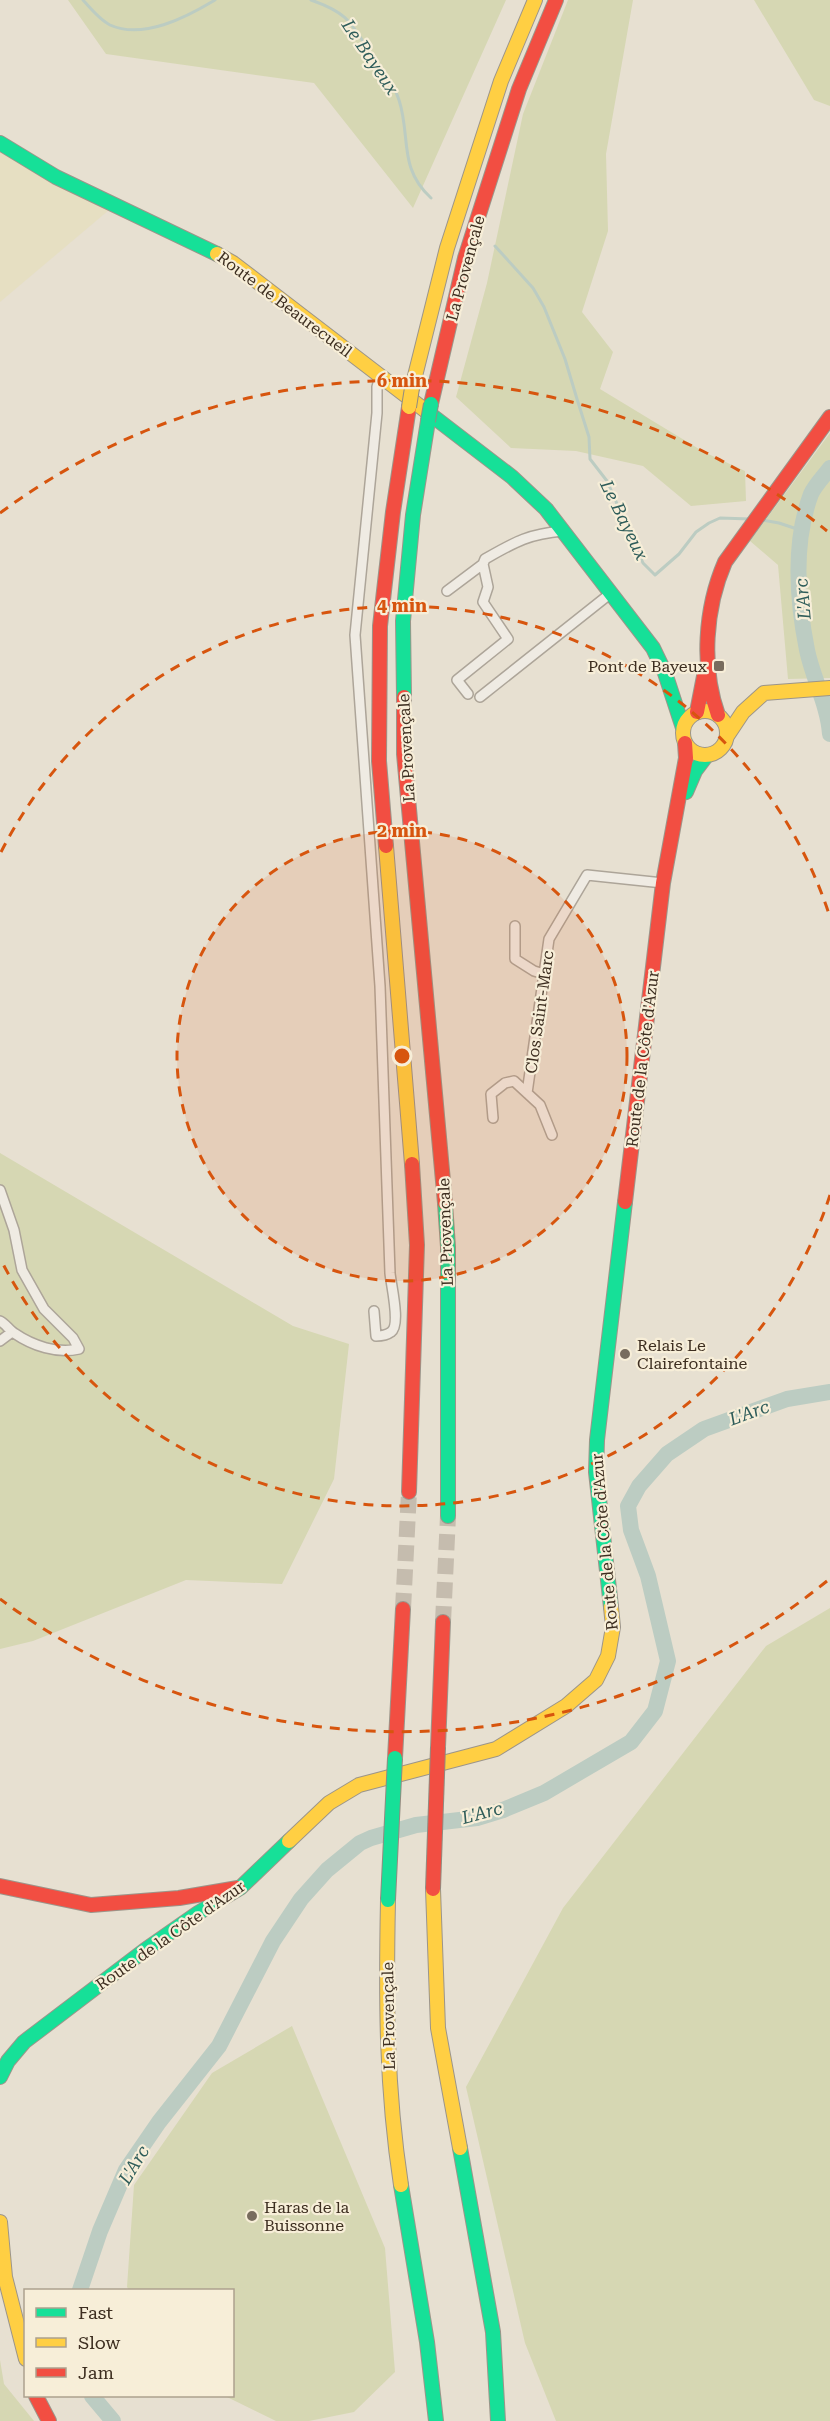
<svg xmlns="http://www.w3.org/2000/svg" width="830" height="2421" font-family="'Roboto Serif',serif">
<style>
.farmland{fill:#e6dfc2}
.green{fill:#d6d7b3}
.lines{fill:none;stroke-linecap:round;stroke-linejoin:round}
.stream{stroke:#bcccc2;stroke-width:3}
.river{stroke:#bcccc2;stroke-width:16}
.highway-tunnel{stroke:#c5bcae;stroke-width:16;stroke-dasharray:16 8;stroke-linecap:butt}
.street-casing{stroke:#ada599;stroke-width:12}
.fast-casing{stroke:#9c958a;stroke-width:16}
.slow-casing{stroke:#9c958a;stroke-width:16}
.jam-casing{stroke:#9c958a;stroke-width:16}
.street{stroke:#efebe3;stroke-width:9}
.fast{stroke:#16e098;stroke-width:14}
.slow{stroke:#ffcf43;stroke-width:14}
.jam{stroke:#f24e42;stroke-width:14}
.fast-bridge-casing{stroke:#928b80;stroke-width:16;stroke-linecap:butt}
.slow-bridge-casing{stroke:#928b80;stroke-width:16;stroke-linecap:butt}
.jam-bridge-casing{stroke:#928b80;stroke-width:16;stroke-linecap:butt}
.fast-bridge{stroke:#16e098;stroke-width:14}
.slow-bridge{stroke:#ffcf43;stroke-width:14}
.jam-bridge{stroke:#f24e42;stroke-width:14}
.ring{fill:none;stroke:#d7550e;stroke-width:3;stroke-dasharray:10 8}
.poi-dot{fill:#786c5e;stroke:#f7eed8;stroke-width:2}
.labels{text-anchor:middle;stroke-width:4.5;stroke-linejoin:round;paint-order:stroke}
.street-label{font-size:16px;fill:#3d2e20;stroke:#f7eed8}
.poi-label{font-size:16px;fill:#3d2e20;stroke:#f7eed8;text-anchor:start}
.water-label{font-size:18px;font-style:italic;fill:#2f5d5a;stroke:#f7eed8}
.centre{fill:#d7550e;stroke:#f7eed8;stroke-width:3}
.ring-label{font-size:18px;text-anchor:middle;font-weight:bold;fill:#d7550e;stroke:#f7eed8;stroke-width:4.5;stroke-linejoin:round;paint-order:stroke}
</style>
<rect width="100%" height="100%" fill="#e7e0d1"/>
<path class="farmland" d="M 0,140 L 109,210 L 0,302 Z"/>
<path class="green" d="M 68,0 L 506,0 L 413,208 L 314,83 L 106,54 Z
M 568,0 L 633,0 L 606,154 L 608,231 L 582,312 L 613,352 L 600,389 L 704,452 L 745,471 L 746,501 L 691,506 L 643,466 L 576,451 L 511,448 L 456,397 L 487,283 L 523,114 Z
M 754,0 L 830,0 L 830,106 L 814,100 Z
M 830,433 L 830,678 L 788,679 L 778,565 L 750,541 Z
M 0,1153 L 293,1326 L 349,1344 L 334,1479 L 282,1584 L 186,1580 L 33,1641 L 0,1649 Z
M 830,1608 L 830,2421 L 556,2421 L 525,2343 L 466,2087 L 563,1908 L 766,1646 Z
M 292,2026 L 385,2248 L 395,2372 L 354,2412 L 309,2421 L 276,2421 L 225,2396 L 232,2396 L 232,2290 L 129,2290 L 127,2287 L 134,2185 L 212,2073 Z
M 0,2360 L 4,2384 L 34,2421 L 0,2421 Z"/>
<g class="lines">
<path class="stream" d="M 83,0 C 90,8 100,20 110,25 C 143,40 187,17 215,0
M 311,0 C 351,14 351,24 373,57 C 382,71 394,83 399,100 C 411,137 398,168 431,198
M 495,246 L 533,288 L 544,307 L 565,359 L 577,399 L 589,437 L 590,459 L 607,481 L 643,563 L 655,575 L 679,554 L 696,532 L 709,523 L 720,518 L 750,519
M 762,520 L 779,523 L 803,531"/>
<path class="river" d="M 830,468 C 824,476 815,485 811,494 C 793,542 797,600 807,650 C 813,679 828,705 830,734
M 80,2290 L 100,2231 L 126,2170 L 159,2122 L 219,2046 L 273,1941 L 301,1899 L 327,1870 L 360,1843 L 371,1838 L 416,1825 L 477,1818 L 503,1810 L 544,1793 L 631,1742 L 655,1711 L 668,1661 L 648,1576 L 631,1530 L 628,1506 L 639,1486 L 667,1454 L 704,1429 L 787,1399 L 830,1392
M 92,2396 L 113,2421"/>
<path class="highway-tunnel" d="M 403,1609 L 409,1492
M 443,1622 L 448,1516"/>
<defs>
<path id="street" d="M 447,591 L 483,564
M 468,694 L 457,680 L 508,639 L 483,602 L 488,587 L 483,564 L 485,559 C 515,542 528,534 563,531
M 480,697 L 611,593
M 515,926 L 515,959 L 534,971 L 544,974
M 527,1093 L 549,939 L 587,875 L 663,883
M 493,1118 L 491,1094 L 505,1083 L 514,1081 L 540,1105 L 552,1135
M 0,1190 L 14,1230 L 22,1270 L 44,1309 L 73,1338 L 79,1349 C 57,1354 33,1346 14,1333 C 9,1330 6,1324 0,1321
M 374,1311 L 376,1336 C 381,1336 387,1335 391,1332 C 401,1325 391,1285 390,1273 L 380,986 L 355,635 L 377,413 L 377,387 L 380,376
M 0,1341 L 12,1332"/>
<path id="fast" d="M 0,143 L 56,177 L 217,254
M 426,411 L 512,477 L 546,509 L 653,648 L 665,673 L 683,728
M 404,697 L 403,621 L 413,515 L 428,421
M 686,792 L 695,771 L 707,755
M 445,1203 L 448,1247 L 448,1516
M 611,1607 L 596,1472 L 597,1440 L 625,1202
M 0,2077 L 8,2061 L 24,2042 L 145,1950 L 198,1913 L 240,1888 L 289,1841
M 460,2148 L 493,2332 L 498,2421
M 401,2185 L 427,2342 L 436,2421"/>
<path id="slow" d="M 217,254 L 233,263 L 426,411
M 412,388 L 447,248 L 501,81 L 535,0
M683 733a22 22 0 1 1 44 0a22 22 0 1 1-44 0Z
M 727,736 L 743,712 L 764,693 L 830,688
M 386,846 L 412,1164
M 289,1841 L 329,1803 L 359,1785 L 496,1749 L 566,1706 L 596,1680 L 608,1656 L 613,1627 L 611,1607
M 433,1889 L 438,2028 L 460,2148
M 388,1900 C 386,1999 386,2087 401,2185
M 0,2222 L 5,2277 L 26,2359"/>
<path id="jam" d="M 431,404 L 465,258 L 519,89 L 556,0
M 404,697 L 404,754 L 445,1203
M 697,712 L 705,671
M 718,715 C 701,667 705,608 725,562 L 830,417
M 386,846 L 379,761 L 380,626 L 393,512 L 409,407
M 625,1202 L 663,883 L 686,758 L 685,743
M 409,1492 L 417,1245 L 412,1164
M 438,1747 L 443,1622
M 395,1758 L 403,1609
M 0,1886 L 91,1905 L 179,1898 L 238,1888
M 36,2396 L 49,2421"/>
</defs>
<use href="#street" class="street-casing"/>
<use href="#fast" class="fast-casing"/>
<use href="#slow" class="slow-casing"/>
<use href="#jam" class="jam-casing"/>
<use href="#street" class="street"/>
<use href="#fast" class="fast"/>
<use href="#slow" class="slow"/>
<use href="#jam" class="jam"/>
<defs>
<path id="fast-bridge" d="M 428,421 L 431,404
M 388,1900 L 395,1758"/>
<path id="slow-bridge" d="M 409,407 L 412,388"/>
<path id="jam-bridge" d="M 433,1889 L 438,1747"/>
</defs>
<use href="#fast-bridge" class="fast-bridge-casing"/>
<use href="#slow-bridge" class="slow-bridge-casing"/>
<use href="#jam-bridge" class="jam-bridge-casing"/>
<use href="#fast-bridge" class="fast-bridge"/>
<use href="#slow-bridge" class="slow-bridge"/>
<use href="#jam-bridge" class="jam-bridge"/>
</g>
<circle cx="402" cy="1056" r="225" fill="#d7550e" fill-opacity=".12"/>
<g class="ring">
<circle cx="402" cy="1056" r="225"/>
<path d="M830 1195A450 450 0 0 1 1 1260M1 852A450 450 0 0 1 830 917"/>
<path d="M827 1581A675 675 0 0 1 0 1599M0 513A675 675 0 0 1 827 531"/>
</g>
<g class="poi-dot">
<rect x="713" y="660" width="12" height="12" rx="3"/>
<circle cx="625" cy="1354" r="6"/>
<circle cx="252" cy="2216" r="6"/>
</g>
<g class="labels">
<g class="street-label">
<text transform="translate(465 268) rotate(-75)" y="6">La Provençale</text>
<text transform="translate(285 304) rotate(37)" y="6">Route de Beaurecueil</text>
<text transform="translate(406 748) rotate(-93)" y="6">La Provençale</text>
<text transform="translate(539 1012) rotate(-82)" y="6">Clos Saint-Marc</text>
<text transform="translate(642 1059) rotate(-83)" y="6">Route de la Côte d'Azur</text>
<text transform="translate(445 1232) rotate(-92)" y="6">La Provençale</text>
<text transform="translate(604 1542) rotate(-95)" y="6">Route de la Côte d'Azur</text>
<text transform="translate(170 1935) rotate(-35)" y="6">Route de la Côte d'Azur</text>
<text transform="translate(388 2016) rotate(-91)" y="6">La Provençale</text>
</g>
<g class="poi-label">
<text x="707" y="672" text-anchor="end">Pont de Bayeux</text>
<text x="637" y="1351">Relais Le<tspan x="637" dy="18">Clairefontaine</tspan></text>
<text x="264" y="2213">Haras de la<tspan x="264" dy="18">Buissonne</tspan></text>
</g>
<g class="water-label">
<text transform="translate(370 57) rotate(56)" y="6">Le Bayeux</text>
<text transform="translate(624 520) rotate(64)" y="6">Le Bayeux</text>
<text transform="translate(803 599) rotate(-95)" y="6">L'Arc</text>
<text transform="translate(749 1413) rotate(-20)" y="6">L'Arc</text>
<text transform="translate(482 1813) rotate(-15)" y="6">L'Arc</text>
<text transform="translate(134 2165) rotate(-59)" y="6">L'Arc</text>
</g>
</g>
<circle cx="402" cy="1056" r="9" class="centre"/>
<g class="ring-label">
<text x="402" y="387">6 min</text>
<text x="402" y="612">4 min</text>
<text x="402" y="837">2 min</text>
</g>
<rect x="24" y="2289" width="210" height="108" fill="#f7eed8" stroke="#ada18e" stroke-width="1.5"/>
<rect x="36" y="2308" width="30" height="9" fill="#16e098" stroke="#ada18e" stroke-width="1.5"/>
<text x="78" y="2319" font-size="18" fill="#3d2e20">Fast</text>
<rect x="36" y="2338" width="30" height="9" fill="#ffcf43" stroke="#ada18e" stroke-width="1.5"/>
<text x="78" y="2349" font-size="18" fill="#3d2e20">Slow</text>
<rect x="36" y="2368" width="30" height="9" fill="#f24e42" stroke="#ada18e" stroke-width="1.5"/>
<text x="78" y="2379" font-size="18" fill="#3d2e20">Jam</text>
</svg>
